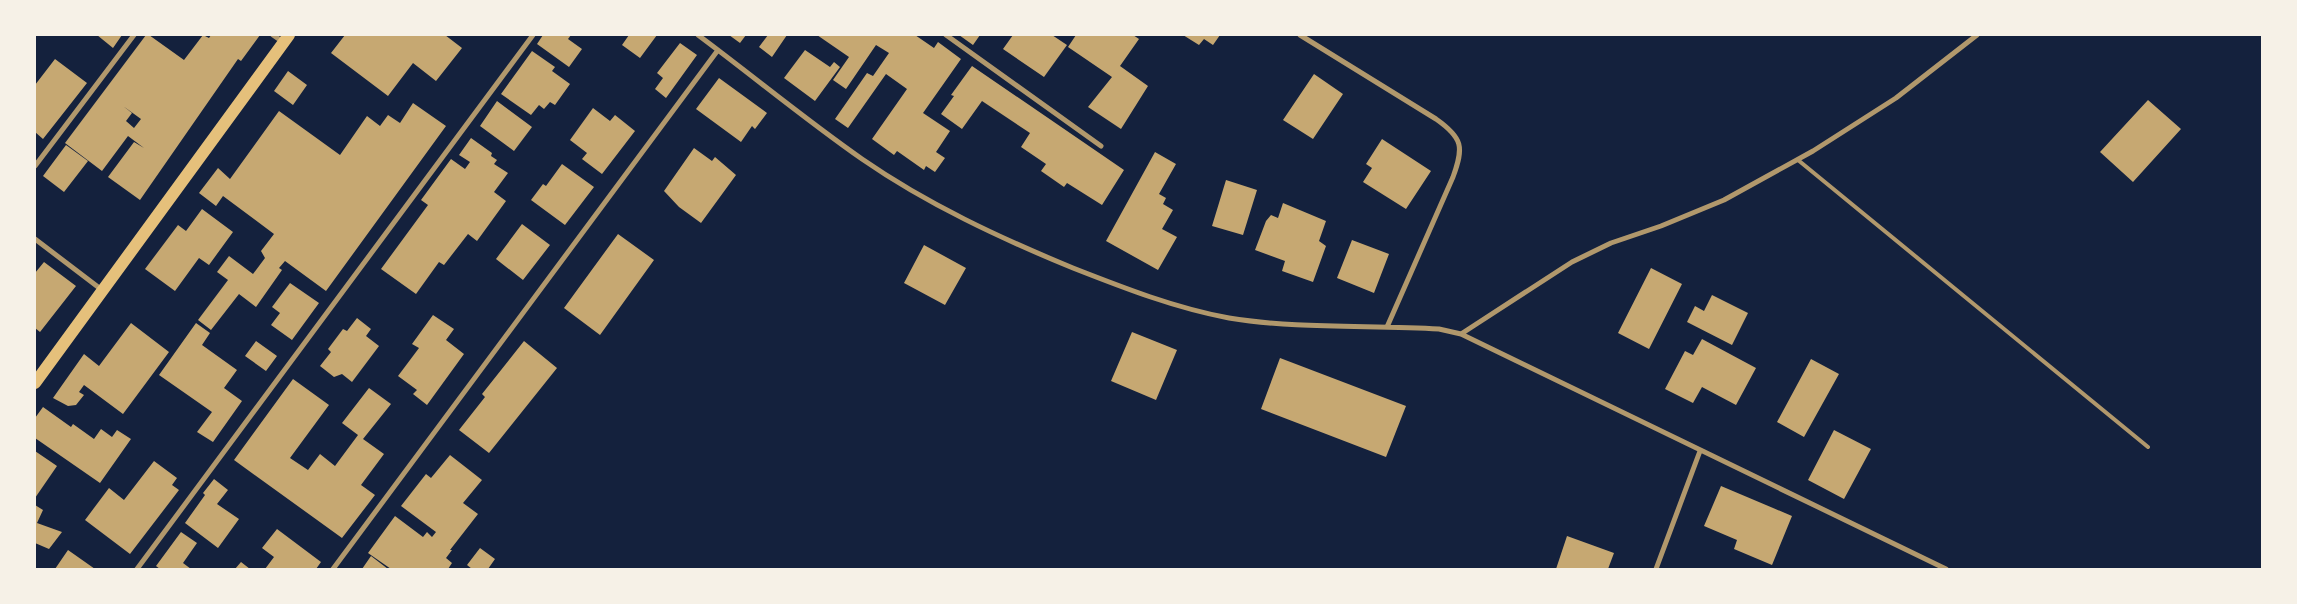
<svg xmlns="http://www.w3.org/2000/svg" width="2297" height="604" font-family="'Titillium Web',sans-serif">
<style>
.building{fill:#c6a872;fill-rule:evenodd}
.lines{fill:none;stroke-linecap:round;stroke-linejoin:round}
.service{stroke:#b1986c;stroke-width:4}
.minor{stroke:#b1986c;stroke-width:5}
.primary{stroke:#e5c07b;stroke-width:12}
</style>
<rect width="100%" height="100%" fill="#14213d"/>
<path class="building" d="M 97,35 L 122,35 L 113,48 Z
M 146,35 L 149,35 L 184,60 L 203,35 L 209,38 L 211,35 L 260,35 L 241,61 L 238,59 L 140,200 L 108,177 L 134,142 L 144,148 L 128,136 L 102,171 L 65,143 ZM 123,106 L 141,119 L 134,128 L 126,121 L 132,113 Z
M 345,35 L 445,35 L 462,48 L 436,81 L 413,63 L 388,96 L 331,53 Z
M 543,35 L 571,35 L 568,39 L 582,49 L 569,67 L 537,44 Z
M 629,35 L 657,35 L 640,58 L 622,45 Z
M 729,35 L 746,35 L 740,43 Z
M 768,35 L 787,35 L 772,57 L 759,47 Z
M 817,35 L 915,35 L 934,48 L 938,42 L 961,59 L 923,113 L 950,131 L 936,152 L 945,158 L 935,172 L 926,166 L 924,170 L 897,151 L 894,155 L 872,139 L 907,89 L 886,74 L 848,128 L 835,119 L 867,73 L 873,76 L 889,53 L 876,45 L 846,89 L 833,80 L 849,57 Z
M 959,35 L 980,35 L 973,45 Z
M 1013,35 L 1052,35 L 1067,45 L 1044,77 L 1003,49 Z
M 1076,35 L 1133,35 L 1139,39 L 1120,66 L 1148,86 L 1121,129 L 1088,107 L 1112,77 L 1068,47 Z
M 1183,35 L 1220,35 L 1213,45 L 1204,39 L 1199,45 Z
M 680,43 L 697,55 L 666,98 L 655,89 L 663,78 L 657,73 Z
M 805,50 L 830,67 L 834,62 L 840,67 L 815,101 L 784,78 Z
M 532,51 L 555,67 L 552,71 L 570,84 L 555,105 L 550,102 L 544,109 L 539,105 L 531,115 L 501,94 Z
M 55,59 L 87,83 L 43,139 L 35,132 L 35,85 Z
M 972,66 L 1124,170 L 1102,205 L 1067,183 L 1064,187 L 1041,171 L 1046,164 L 1021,147 L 1030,133 L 982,101 L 962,129 L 941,114 L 954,96 L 951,95 Z
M 288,71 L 307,85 L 293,105 L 274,91 Z
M 1314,74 L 1343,94 L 1313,139 L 1283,120 Z
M 719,78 L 767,113 L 755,129 L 752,126 L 741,142 L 696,109 Z
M 2148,100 L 2181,129 L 2133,182 L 2100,152 Z
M 497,101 L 532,127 L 514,151 L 480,126 Z
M 413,103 L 446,126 L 326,291 L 285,261 L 279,268 L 282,270 L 256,307 L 239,294 L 211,330 L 198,320 L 228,280 L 217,272 L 229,256 L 253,274 L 265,258 L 261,251 L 274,234 L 223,196 L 216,206 L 199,193 L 218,168 L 230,179 L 279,111 L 340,155 L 367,116 L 380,126 L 388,115 L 400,123 Z
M 593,108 L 610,121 L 615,115 L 635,131 L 602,174 L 582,159 L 587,153 L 570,140 Z
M 471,138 L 492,153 L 491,156 L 497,160 L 494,164 L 508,173 L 494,192 L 506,201 L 477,241 L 468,234 L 444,265 L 439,262 L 416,294 L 381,269 L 428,205 L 421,200 L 451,159 L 465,169 L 470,162 L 459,155 Z
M 1382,139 L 1431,171 L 1406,209 L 1363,182 L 1372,168 L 1366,164 Z
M 66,145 L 88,161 L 64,192 L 43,176 Z
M 694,148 L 712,161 L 715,157 L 736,175 L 701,223 L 679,207 L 664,191 Z
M 1155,152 L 1176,164 L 1159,194 L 1166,198 L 1163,204 L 1173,210 L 1162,229 L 1177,237 L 1158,270 L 1106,241 Z
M 562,164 L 594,187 L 565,225 L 531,200 L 543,184 L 546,186 Z
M 1226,180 L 1257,190 L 1243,235 L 1212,226 Z
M 1283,203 L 1326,221 L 1319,241 L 1326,246 L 1313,282 L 1282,271 L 1285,261 L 1255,250 L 1266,221 L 1271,215 L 1278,218 Z
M 202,209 L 233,232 L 209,265 L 199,258 L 175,291 L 145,269 L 178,225 L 186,231 Z
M 522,224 L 550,245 L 523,280 L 496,259 Z
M 618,234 L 654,260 L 600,335 L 564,308 Z
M 1352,240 L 1389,254 L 1374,293 L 1337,278 Z
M 924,245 L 966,268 L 945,305 L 904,283 Z
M 44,262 L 76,286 L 40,332 L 35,328 L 35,273 Z
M 1651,268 L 1682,284 L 1649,349 L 1618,333 Z
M 290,283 L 319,303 L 292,340 L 271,325 L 280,313 L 272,307 Z
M 1712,295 L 1748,313 L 1732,345 L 1687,322 L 1695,306 L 1704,311 Z
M 433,315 L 454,329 L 446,340 L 464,354 L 427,405 L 413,394 L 417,390 L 398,376 L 419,348 L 412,344 Z
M 357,318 L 371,329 L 366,336 L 379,346 L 352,382 L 342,374 L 334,377 L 320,366 L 331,352 L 328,349 L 343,329 L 347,331 Z
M 131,323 L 169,352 L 123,414 L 84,385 L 79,392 L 84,395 L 76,405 L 68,406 L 53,398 L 84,354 L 99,366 Z
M 196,323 L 210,333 L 202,345 L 237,370 L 224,388 L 242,401 L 213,442 L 197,432 L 212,412 L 159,375 Z
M 1132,332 L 1177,350 L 1156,400 L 1111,381 Z
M 1702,339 L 1756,368 L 1736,405 L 1702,387 L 1693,403 L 1665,389 L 1685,351 L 1693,355 Z
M 256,341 L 277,356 L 266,371 L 245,356 Z
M 524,341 L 557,368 L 489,453 L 459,430 L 485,397 L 482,394 Z
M 1280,358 L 1406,406 L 1386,457 L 1261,409 Z
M 1811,359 L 1839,374 L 1804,437 L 1777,422 Z
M 293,379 L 329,405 L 290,458 L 308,470 L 320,454 L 335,466 L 358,435 L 342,423 L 369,388 L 391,404 L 363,439 L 384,454 L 361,485 L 375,495 L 342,538 L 234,460 Z
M 43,407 L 71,427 L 73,424 L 94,439 L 101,429 L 112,437 L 117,430 L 131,439 L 100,483 L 35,438 L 35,418 Z
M 1834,430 L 1871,449 L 1844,499 L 1808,480 Z
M 35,451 L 57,466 L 35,498 Z
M 450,455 L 482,480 L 463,503 L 478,514 L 450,550 L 452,550 L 446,558 L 452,563 L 448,569 L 391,569 L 368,553 L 395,516 L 423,537 L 427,532 L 432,537 L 436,532 L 401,506 L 426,474 L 431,478 Z
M 154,461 L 177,478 L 172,485 L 179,490 L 130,554 L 85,520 L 109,488 L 124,500 Z
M 214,479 L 228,490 L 217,504 L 239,519 L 218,548 L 185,523 L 205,495 L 203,493 Z
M 1721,486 L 1792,516 L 1772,565 L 1734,549 L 1737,540 L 1704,526 Z
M 35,505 L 43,510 L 37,523 L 62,532 L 49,549 L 35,543 Z
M 277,529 L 321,562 L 316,569 L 265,569 L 274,557 L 262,548 Z
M 181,532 L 197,543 L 183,563 L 191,569 L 160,569 L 156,566 Z
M 1567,536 L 1614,553 L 1608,569 L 1556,569 Z
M 480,548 L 495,559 L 488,569 L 472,569 L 467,565 Z
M 68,550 L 95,569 L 55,569 Z
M 371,556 L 388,569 L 362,569 Z
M 241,562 L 250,569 L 235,569 Z"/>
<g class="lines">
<path class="service" d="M 1798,160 L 2148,447"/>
<path class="minor" d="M 273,35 L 283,42
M 698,35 C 753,76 806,120 862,159 C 927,204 1000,238 1073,268 C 1124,288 1175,308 1229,318 C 1296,329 1370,325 1439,329 L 1461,334 L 1946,569
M 946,35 L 1101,146
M 1300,35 L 1436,119 C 1463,138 1464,147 1453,177 L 1387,327
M 35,166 L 134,35
M 35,239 L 102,290
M 1461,334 L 1572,262 L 1611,243 L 1661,226 L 1724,200 L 1813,151 L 1896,98 L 1977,35
M 137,569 L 533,35
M 333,569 L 718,50
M 1656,569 L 1700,451"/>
<path class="primary" d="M 35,383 L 289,35"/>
</g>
<rect width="2297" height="604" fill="none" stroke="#f6f1e7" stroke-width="72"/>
</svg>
